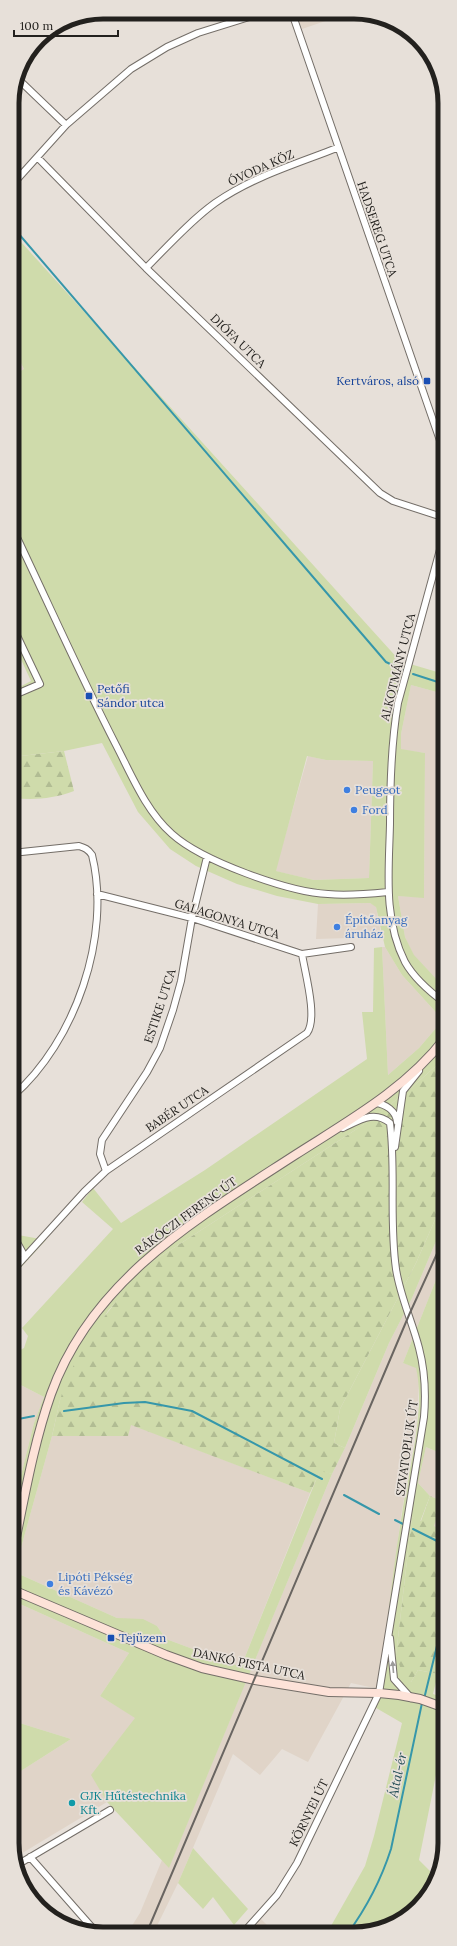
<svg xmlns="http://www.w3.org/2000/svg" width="457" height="1946" font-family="Lora,serif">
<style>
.built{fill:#e0d4c8}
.green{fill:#cfdbab;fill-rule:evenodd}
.forest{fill:url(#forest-firs)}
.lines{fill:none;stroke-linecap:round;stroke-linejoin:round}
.stream{stroke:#3697aa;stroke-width:2}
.street-casing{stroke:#746e68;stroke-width:8}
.secondary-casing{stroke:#746e68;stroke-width:10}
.street{stroke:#fff;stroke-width:6}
.secondary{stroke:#fde2d8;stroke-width:8}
.rail{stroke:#696561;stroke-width:2}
.oneway{fill:#9c9b9a}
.transit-dot{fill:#1a4fb4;stroke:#e7e0d9;stroke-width:1.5}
.shop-dot{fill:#3f7fe0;stroke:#e7e0d9;stroke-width:1.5}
.culture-dot{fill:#0f9aa8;stroke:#e7e0d9;stroke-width:1.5}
.labels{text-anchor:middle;stroke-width:3.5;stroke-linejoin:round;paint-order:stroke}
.street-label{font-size:12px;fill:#23211e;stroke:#e7e0d9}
.transit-label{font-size:12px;fill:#164399;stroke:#e7e0d9;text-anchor:start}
.shop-label{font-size:12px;fill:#366cbe;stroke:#e7e0d9;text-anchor:start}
.culture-label{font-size:12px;fill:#0d838f;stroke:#e7e0d9;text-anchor:start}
.water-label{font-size:13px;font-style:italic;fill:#244e57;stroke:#e7e0d9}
.rim{fill:none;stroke:#23211e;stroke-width:5}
</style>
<defs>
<pattern id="forest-firs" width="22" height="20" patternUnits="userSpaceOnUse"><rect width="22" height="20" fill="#cfdbab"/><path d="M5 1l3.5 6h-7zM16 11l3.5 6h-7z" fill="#b1bc93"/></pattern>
</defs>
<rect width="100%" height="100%" fill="#e7e0d9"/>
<path class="built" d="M 296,13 L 346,14 L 302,29 Z
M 12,346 L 24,369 L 12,376 Z
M 411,685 L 444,694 L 445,986 L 441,984 L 414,956 L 405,937 L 398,896 L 424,897 L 425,753 L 401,750 L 401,734 Z
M 308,756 L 326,760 L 373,761 L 369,878 L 314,880 L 275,871 Z
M 370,903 L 376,906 L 382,940 L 362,931 L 348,938 L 316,939 L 318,904 Z
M 382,947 L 385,947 L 402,975 L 443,1020 L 419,1048 L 388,1075 Z
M 445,1220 L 445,1257 L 403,1363 L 416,1367 L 419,1379 L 417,1421 L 401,1516 L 379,1689 L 351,1683 L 308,1762 L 282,1749 L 260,1775 L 233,1754 L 178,1883 L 154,1932 L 128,1932 L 140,1913 L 162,1860 L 169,1867 L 332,1474 L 345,1448 L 389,1343 L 412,1298 Z
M 13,1381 L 44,1397 L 34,1423 L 13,1508 Z
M 130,1424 L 310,1493 L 241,1667 L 166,1639 L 157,1626 L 117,1618 L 21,1575 L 16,1566 L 52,1436 L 127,1436 Z
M 426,1447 L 445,1455 L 445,1532 L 433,1526 L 442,1501 L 430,1496 L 418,1483 Z
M 20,1604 L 129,1653 L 100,1696 L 136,1718 L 92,1775 L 107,1802 L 14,1858 L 13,1776 L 71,1739 L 13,1721 L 13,1606 Z
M 261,1919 L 275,1933 L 248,1933 Z"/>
<path class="green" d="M 12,232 L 400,661 L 444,674 L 444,694 L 411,685 L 401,734 L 401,749 L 425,753 L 424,898 L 398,896 L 405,937 L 414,955 L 441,984 L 445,986 L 445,1058 L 409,1090 L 366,1123 L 152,1262 L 108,1311 L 74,1366 L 60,1400 L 52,1436 L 16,1566 L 21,1575 L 117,1618 L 143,1619 L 157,1626 L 166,1639 L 241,1667 L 320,1470 L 332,1474 L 169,1868 L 107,1802 L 91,1775 L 135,1718 L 100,1696 L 129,1653 L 20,1604 L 13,1606 L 13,1508 L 34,1423 L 44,1397 L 13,1381 L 13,1351 L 16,1352 L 24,1348 L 28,1336 L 22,1328 L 113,1229 L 82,1202 L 93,1188 L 121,1223 L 205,1170 L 367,1059 L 362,1012 L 373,1012 L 374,948 L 382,947 L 388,1075 L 419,1048 L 443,1020 L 402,975 L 385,947 L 376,907 L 370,903 L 318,904 L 277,896 L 237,884 L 196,866 L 170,849 L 138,812 L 102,743 L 64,751 L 12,757 L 12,691 L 31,681 L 12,640 L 12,376 L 24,369 L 12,346 ZM 307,756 L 326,760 L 373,761 L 369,878 L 314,880 L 276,871 Z
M 445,1197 L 445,1220 L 412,1298 L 389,1343 L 345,1448 L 334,1443 L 340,1409 L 416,1263 Z
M 13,1225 L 18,1235 L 46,1240 L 13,1276 Z
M 445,1257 L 445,1455 L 426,1447 L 418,1483 L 430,1496 L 420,1522 L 412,1517 L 396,1655 L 411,1682 L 418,1670 L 438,1674 L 433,1694 L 445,1698 L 445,1730 L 419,1860 L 434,1875 L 422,1903 L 395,1925 L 366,1933 L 327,1933 L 365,1866 L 374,1836 L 402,1723 L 371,1705 L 379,1689 C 387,1631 392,1572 402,1514 C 408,1471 426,1410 416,1368 L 403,1363 Z
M 13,1721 L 71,1739 L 13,1776 Z
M 193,1848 L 248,1909 L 234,1925 L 213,1897 L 203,1909 L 178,1883 Z"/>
<path class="forest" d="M 64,751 L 74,791 C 53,799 34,800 12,798 L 12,757 Z
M 445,1058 L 445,1197 L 416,1263 L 340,1409 L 334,1443 L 345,1448 L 332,1474 L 320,1471 L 310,1493 L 131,1425 L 128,1436 L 52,1436 C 55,1424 57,1412 60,1400 C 76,1347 114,1301 152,1262 L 366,1123 L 409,1090 Z
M 430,1496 L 442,1501 L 434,1526 L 445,1532 L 445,1652 L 438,1674 L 418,1670 L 411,1682 L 404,1678 L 396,1655 L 412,1517 L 421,1521 Z"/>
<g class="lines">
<path class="stream" d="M 12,226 L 386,662 L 403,670
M 413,674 L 444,684
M 64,1411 L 124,1403 L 145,1402 L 192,1411 L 322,1479
M 13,1420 L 34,1416
M 344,1495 L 379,1514
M 395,1520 L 403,1524
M 413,1529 L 445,1545
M 424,1699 L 445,1613
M 348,1933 C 367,1907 381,1880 391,1849 L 422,1703"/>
<defs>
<path id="street" d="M 292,13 L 444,452
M 17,78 L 66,125
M 38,158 L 146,268 L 380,493 L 393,501 L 439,516
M 12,185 L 66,125 L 131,69 L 167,47 L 198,33 L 262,13
M 146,268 C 168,246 190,221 215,203 C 252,177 296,164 337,148
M 12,527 C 47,600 79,673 116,745 C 132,776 146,811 172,834 C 202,861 288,892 328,894 C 348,896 368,894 388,892
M 444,535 L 398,703 C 391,743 390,783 390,824 C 389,870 383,919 405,962 C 414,978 430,992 445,1003
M 12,625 L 40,684 L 12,696
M 12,853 L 79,846 C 85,848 88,849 92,855 C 112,936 75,1042 13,1096
M 97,894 L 192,918 L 302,954 L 351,947
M 375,1103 C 386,1104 396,1111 397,1122
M 395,1147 L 403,1091 L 419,1071
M 106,1171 L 100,1154 L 102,1140 L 147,1072 L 160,1048 L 173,1010 L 181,981 L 192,918 L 207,857
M 13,1235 L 25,1257
M 13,1270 L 84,1192 L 106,1171 L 307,1033 C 318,1018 305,973 302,954
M 390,1638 L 394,1679 L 411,1698
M 30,1857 L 96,1932
M 17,1865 L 110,1810
M 243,1933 L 277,1895 L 297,1863 L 379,1693 L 424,1417 C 426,1394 425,1371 419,1348 C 412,1321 400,1296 396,1269 C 389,1220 396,1172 390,1123 C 374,1110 360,1120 343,1128"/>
<path id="secondary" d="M 13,1552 C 24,1500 33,1445 51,1394 C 92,1279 198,1218 295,1155 C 348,1121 406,1089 445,1038
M 13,1590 L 166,1655 L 202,1668 L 255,1680 L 329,1692 L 379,1693 L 399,1695 L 420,1699 L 445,1708"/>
</defs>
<use href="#street" class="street-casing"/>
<use href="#secondary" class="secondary-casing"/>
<use href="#street" class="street"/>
<use href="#secondary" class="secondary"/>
<path class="rail" d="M 147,1932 L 409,1315 L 445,1236"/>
</g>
<defs><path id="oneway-solid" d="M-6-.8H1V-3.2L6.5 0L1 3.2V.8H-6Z"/></defs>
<use class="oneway" href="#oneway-solid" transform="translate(393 1667) rotate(-95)"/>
<g class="transit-dot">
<rect x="423" y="377" width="8" height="8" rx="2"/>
<rect x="85" y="692" width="8" height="8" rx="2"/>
<rect x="107" y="1634" width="8" height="8" rx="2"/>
</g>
<g class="shop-dot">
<circle cx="347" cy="790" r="4"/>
<circle cx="354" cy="810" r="4"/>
<circle cx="337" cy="927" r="4"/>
<circle cx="50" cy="1584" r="4"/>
</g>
<circle class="culture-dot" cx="72" cy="1803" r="4"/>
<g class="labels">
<g class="street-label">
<text transform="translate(261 168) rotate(-24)" y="4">ÓVODA KÖZ</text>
<text transform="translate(377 229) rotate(71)" y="4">HADSEREG UTCA</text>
<text transform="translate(238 341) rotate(44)" y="4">DIÓFA UTCA</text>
<text transform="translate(398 667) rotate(-76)" y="4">ALKOTMÁNY UTCA</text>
<text transform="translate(227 919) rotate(17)" y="4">GALAGONYA UTCA</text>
<text transform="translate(160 1006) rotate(-72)" y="4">ESTIKE UTCA</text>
<text transform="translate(177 1109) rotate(-34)" y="4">BABÉR UTCA</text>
<text transform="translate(186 1216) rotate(-36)" y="4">RÁKÓCZI FERENC ÚT</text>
<text transform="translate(407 1448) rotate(-82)" y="4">SZVATOPLUK ÚT</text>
<text transform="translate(249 1664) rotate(12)" y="4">DANKÓ PISTA UTCA</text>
<text transform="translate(309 1813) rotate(-64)" y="4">KÖRNYEI ÚT</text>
</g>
<g class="transit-label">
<text x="419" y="385" text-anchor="end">Kertváros, alsó</text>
<text x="97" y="693">Petőfi<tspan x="97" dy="14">Sándor utca</tspan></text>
<text x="119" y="1642">Tejüzem</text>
</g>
<g class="shop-label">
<text x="355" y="794">Peugeot</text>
<text x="362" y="814">Ford</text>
<text x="345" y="924">Építőanyag<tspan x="345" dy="14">áruház</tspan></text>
<text x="58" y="1581">Lipóti Pékség<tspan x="58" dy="14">és Kávézó</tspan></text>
</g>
<g class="culture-label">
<text x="80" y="1800">GJK Hűtéstechnika<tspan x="80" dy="14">Kft.</tspan></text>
</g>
<g class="water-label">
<text transform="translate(397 1775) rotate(-78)" y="5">Által-ér</text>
</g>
</g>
<path d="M0 0H457V1946H0ZM103 19H354A84 84 0 0 1 438 103V1843A84 84 0 0 1 354 1927H103A84 84 0 0 1 19 1843V103A84 84 0 0 1 103 19Z" fill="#e7e0d9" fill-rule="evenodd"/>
<path class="rim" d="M103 19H354A84 84 0 0 1 438 103V1843A84 84 0 0 1 354 1927H103A84 84 0 0 1 19 1843V103A84 84 0 0 1 103 19Z"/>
<path d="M14 30v6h104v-6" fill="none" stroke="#23211e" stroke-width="2"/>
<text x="20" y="30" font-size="12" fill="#23211e" stroke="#e7e0d9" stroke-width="3" paint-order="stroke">100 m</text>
</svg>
